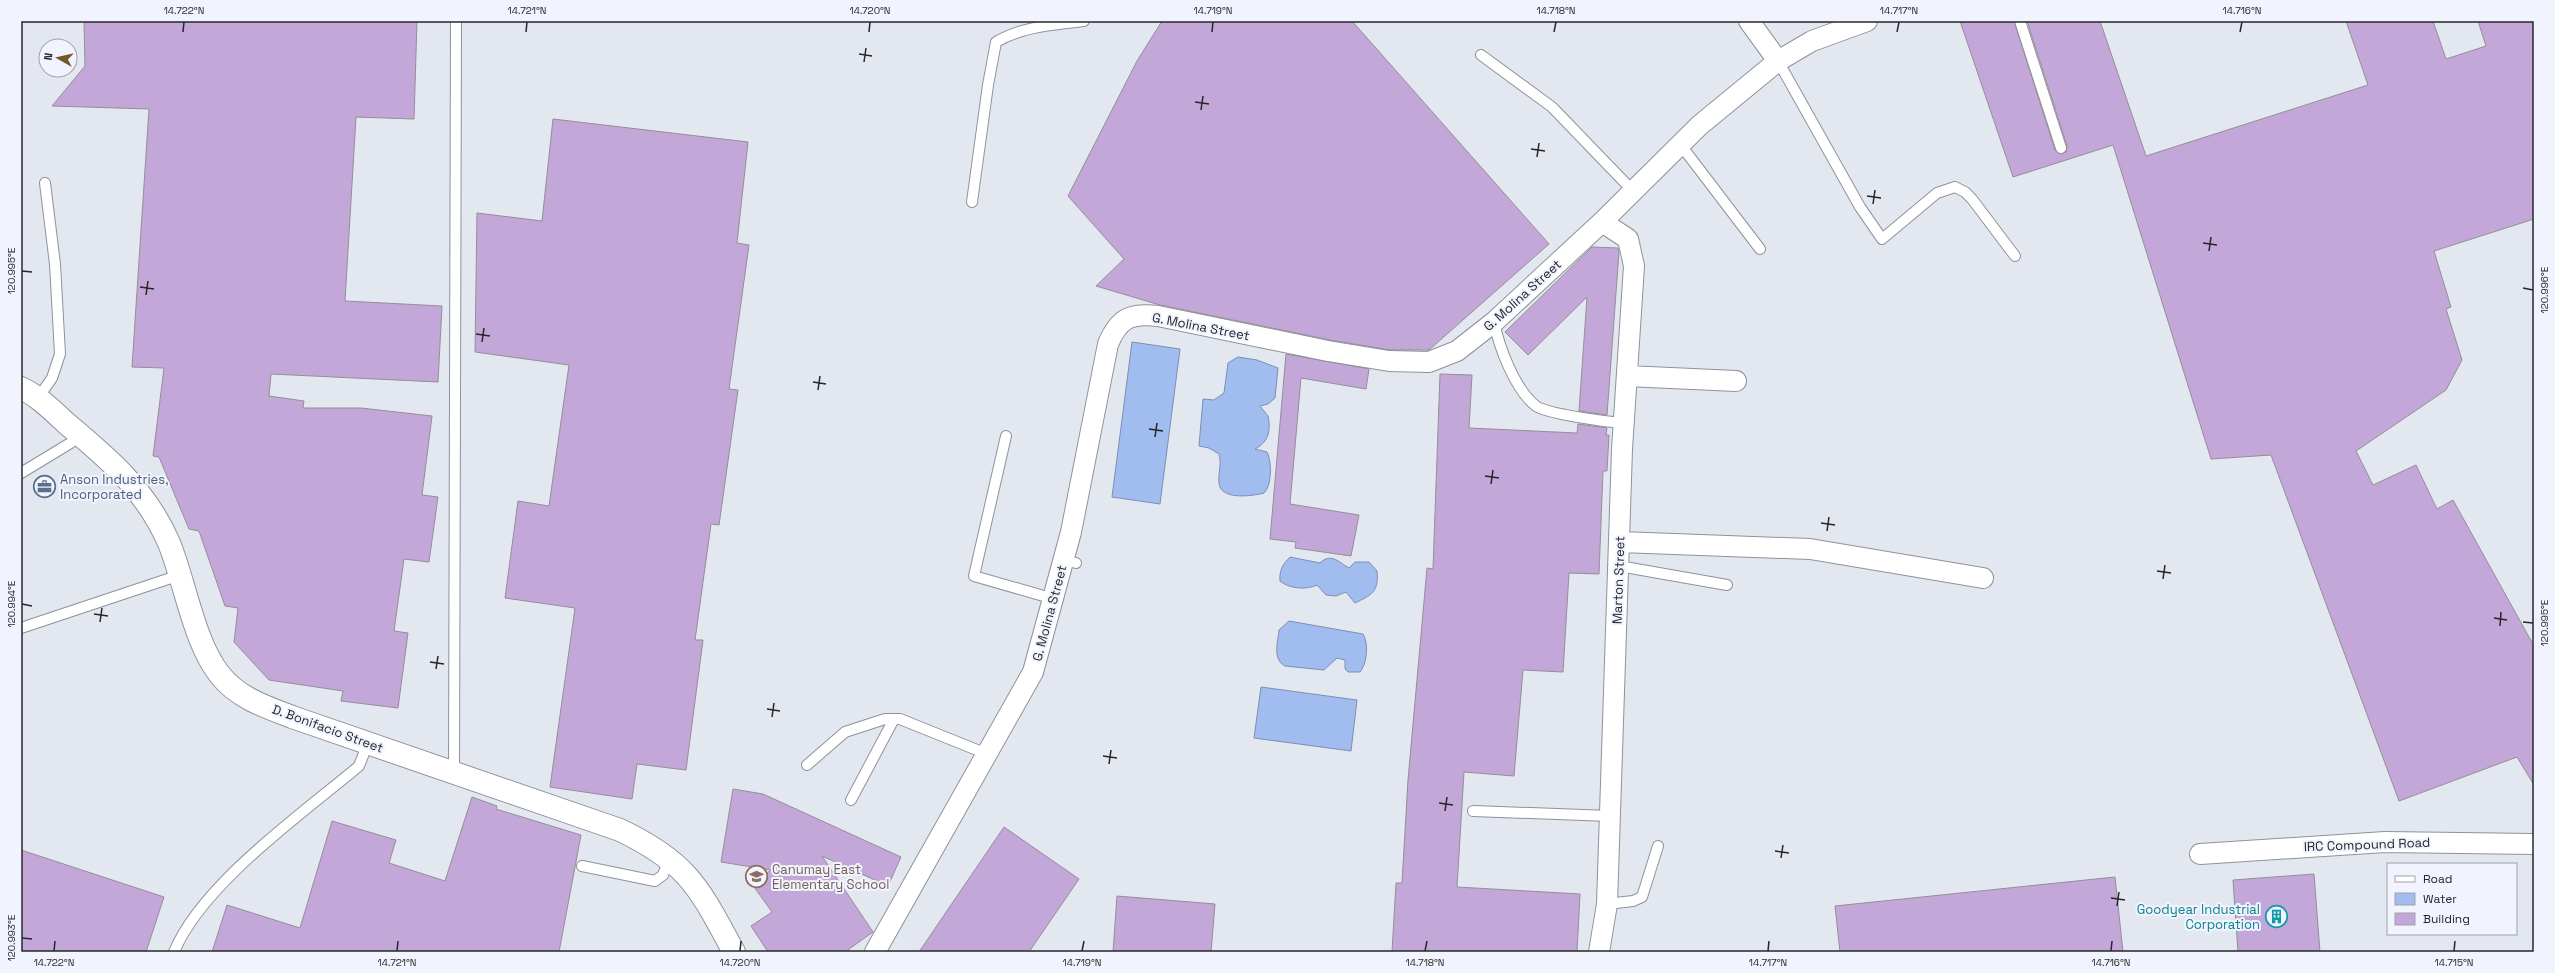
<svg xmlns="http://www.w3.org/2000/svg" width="2555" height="973" font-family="'Space Grotesk',sans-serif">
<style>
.water{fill:#a1bcee;stroke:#7c8fb3}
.building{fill:#c4a7d9;stroke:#938e97}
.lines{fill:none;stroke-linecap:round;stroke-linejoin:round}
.service-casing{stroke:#8f929a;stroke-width:12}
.minor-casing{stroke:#8f929a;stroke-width:22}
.secondary-casing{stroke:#8f929a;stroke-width:24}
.service{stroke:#fff;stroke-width:10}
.minor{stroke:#fff;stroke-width:20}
.secondary{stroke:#fff;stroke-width:22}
.ticks{fill:none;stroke:#26272a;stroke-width:1.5}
.labels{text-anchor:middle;stroke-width:4;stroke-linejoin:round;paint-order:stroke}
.street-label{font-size:13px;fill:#26272a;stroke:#f1f4fe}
.service-label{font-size:13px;fill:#4e5e75;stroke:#f1f4fe;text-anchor:start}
.education-label{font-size:13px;fill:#785e54;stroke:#f1f4fe;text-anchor:start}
.culture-label{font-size:13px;fill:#0d838f;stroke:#f1f4fe;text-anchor:end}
.neatline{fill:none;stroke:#26272a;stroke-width:1.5}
.ticks-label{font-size:10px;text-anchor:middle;fill:#26272a}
</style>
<rect width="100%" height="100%" fill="#e3e7f0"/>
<path class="water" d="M 1132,342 L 1180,349 L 1160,504 L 1112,497 Z
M 1238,357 L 1257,360 L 1278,368 L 1275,398 L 1268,404 L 1260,406 L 1268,416 C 1271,430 1269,442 1255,449 L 1267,452 C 1272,461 1272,486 1264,493 C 1253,496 1219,501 1219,482 C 1218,472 1222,464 1219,454 L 1209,448 L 1199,446 L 1203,399 L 1214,400 L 1224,393 L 1228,363 Z
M 1290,557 L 1320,563 C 1331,552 1340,563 1349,568 L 1355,562 L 1369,562 L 1377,571 C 1379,593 1371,595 1355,603 L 1346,592 L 1336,596 L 1326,595 L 1317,585 C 1307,590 1289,589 1280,581 C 1279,570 1283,564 1290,557 Z
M 1289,621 L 1363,634 C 1369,643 1367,664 1360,672 L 1348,672 L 1345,669 L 1345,660 L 1337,658 L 1324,670 L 1285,666 C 1272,659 1278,642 1279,630 Z
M 1261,687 L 1357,700 L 1351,751 L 1254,738 Z"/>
<path class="building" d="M 84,21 L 417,21 L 414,119 L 356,117 L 345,301 L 442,306 L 438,382 L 271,374 L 269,396 L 304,401 L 303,408 L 361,408 L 432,416 L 422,495 L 438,497 L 429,562 L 404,559 L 394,631 L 408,633 L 398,708 L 341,701 L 343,691 L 269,680 L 234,642 L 238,608 L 225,606 L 199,531 L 189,529 L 159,457 L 153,456 L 164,368 L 132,367 L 149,109 L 52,106 L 85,66 Z
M 1162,21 L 1352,21 L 1549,244 L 1429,350 L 1390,350 L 1330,340 L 1160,305 L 1096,286 L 1124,259 L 1068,196 L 1137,61 Z
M 1960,21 L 2014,21 L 2055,150 L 2060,154 L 2066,152 L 2067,146 L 2027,21 L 2100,21 L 2146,156 L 2368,85 L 2346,21 L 2433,21 L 2446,59 L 2486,46 L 2478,21 L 2534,21 L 2534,219 L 2434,251 L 2451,307 L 2446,309 L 2462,360 L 2446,390 L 2356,451 L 2373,485 L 2416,465 L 2437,509 L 2453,500 L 2534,646 L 2534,785 L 2517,757 L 2399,801 L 2271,455 L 2211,459 L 2113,145 L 2013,177 Z
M 553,119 L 748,142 L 737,243 L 749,245 L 729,389 L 738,390 L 719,525 L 711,524 L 695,640 L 703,640 L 686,770 L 637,764 L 632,799 L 550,787 L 575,608 L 505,598 L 518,501 L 549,506 L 569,365 L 475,352 L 477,213 L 542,221 Z
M 1592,247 L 1618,248 L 1619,252 L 1607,415 L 1579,411 L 1587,297 L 1528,355 L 1505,332 Z
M 1286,354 L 1369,369 L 1366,389 L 1301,378 L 1290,504 L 1359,515 L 1351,556 L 1295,548 L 1296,542 L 1270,539 Z
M 1440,374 L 1472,375 L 1469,428 L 1577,433 L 1578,424 L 1607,428 L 1606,435 L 1609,435 L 1607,471 L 1603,471 L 1599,574 L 1569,573 L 1563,672 L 1523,670 L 1514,776 L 1464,772 L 1457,887 L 1580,894 L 1577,952 L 1392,952 L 1396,883 L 1402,883 L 1408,780 L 1427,568 L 1433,569 Z
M 733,789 L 763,794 L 901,857 L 888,886 L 822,856 L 873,932 L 845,952 L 768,952 L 751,926 L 772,912 L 752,884 L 771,870 L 721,862 Z
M 472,797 L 497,806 L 496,809 L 581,835 L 559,952 L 212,952 L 227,905 L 300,928 L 332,821 L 396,840 L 389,863 L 445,881 Z
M 1004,827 L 1079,879 L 1029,952 L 919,952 Z
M 21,850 L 164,897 L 146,952 L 21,952 Z
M 2314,874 L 2320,952 L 2238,952 L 2233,880 Z
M 2115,877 L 2123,952 L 1840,952 L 1835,906 Z
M 1117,896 L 1215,904 L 1211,952 L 1113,952 Z"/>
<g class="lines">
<defs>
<path id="service" d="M 2020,21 L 2061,148
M 1481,55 L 1552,107 L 1633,191
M 1778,61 L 1860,207 L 1882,239 L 1937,193 L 1955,187 L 1965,192 L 1972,199 L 2015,256
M 1680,144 L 1760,249
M 972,202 L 988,85 L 996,42 C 1023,26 1054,25 1084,21
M 1494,322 C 1499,347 1515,390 1536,406 C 1547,414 1608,422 1624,423
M 38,398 L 52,378 L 60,354 L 55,264 L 45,183
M 1006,436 L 974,576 L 1054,599
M 21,473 L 82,436
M 1064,560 L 1076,563
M 1619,566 L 1727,585
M 21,628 L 180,575
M 807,765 L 845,732 L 885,719 L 900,719 L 987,754
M 454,773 L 456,21
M 851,800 L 894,719
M 1473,811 L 1610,816
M 582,866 L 655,881 L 663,875 L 669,858
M 1607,904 L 1633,901 L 1642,897 L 1658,846
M 174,952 C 202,884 302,814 359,766 L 368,743"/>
<path id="minor" d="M 1749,21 L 1778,61
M 1627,376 L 1736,381
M 1620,542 L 1810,549 L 1983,578
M 2200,854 L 2385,842 L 2534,844
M 875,952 L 1033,672 L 1071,532 L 1108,344 C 1119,318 1130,313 1158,316 L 1328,351 L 1389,361 L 1429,362 L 1457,351 L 1494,322 L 1602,222 L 1700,125 L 1778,61 L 1812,41 L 1867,21
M 1599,952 L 1607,904 L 1622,449 L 1634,266 L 1628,239 L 1602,222"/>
<path id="secondary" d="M 21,388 C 38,396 52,410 66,423 C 109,459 146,490 169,543 C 185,582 194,643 220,675 C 238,698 266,707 292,717 L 620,830 C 689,863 699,888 734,952"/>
</defs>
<use href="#service" class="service-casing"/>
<use href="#minor" class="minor-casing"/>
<use href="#secondary" class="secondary-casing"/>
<use href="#service" class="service"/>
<use href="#minor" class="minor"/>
<use href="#secondary" class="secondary"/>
</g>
<path class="ticks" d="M 183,32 L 184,22M 526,32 L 527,22M 869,32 L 870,22M 1212,32 L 1213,22M 1554,32 L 1556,22M 1897,32 L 1899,22M 2240,32 L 2242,22M 859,54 L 872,56M 864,62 L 866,48M 1195,102 L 1209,104M 1201,110 L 1203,96M 1531,149 L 1545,151M 1537,157 L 1539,143M 1867,196 L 1881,198M 1873,204 L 1875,190M 2203,243 L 2217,245M 2209,251 L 2211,237M 22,271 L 32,272M 140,287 L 154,289M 2523,288 L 2533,290M 146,295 L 148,281M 476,334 L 490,336M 482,342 L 484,328M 813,382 L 826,384M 818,390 L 820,376M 1149,429 L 1163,431M 1155,437 L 1157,423M 1485,476 L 1499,478M 1491,484 L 1493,470M 1821,523 L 1835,525M 1827,531 L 1829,517M 2157,571 L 2171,573M 2163,579 L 2165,565M 22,604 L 32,606M 94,614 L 108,616M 2494,618 L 2507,620M 100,622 L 102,608M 2523,622 L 2533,623M 2500,626 L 2501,612M 430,662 L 444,664M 436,669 L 438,656M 767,709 L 780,711M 772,717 L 774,703M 1103,756 L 1117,758M 1109,764 L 1111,750M 1439,803 L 1453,805M 1445,811 L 1447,797M 1775,851 L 1789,853M 1781,858 L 1783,845M 2111,898 L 2125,900M 2117,906 L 2119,892M 22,938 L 32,939M 54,951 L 55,941M 397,951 L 398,941M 740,951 L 741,941M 1082,951 L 1084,941M 1425,951 L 1427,941M 1768,951 L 1769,941M 2111,951 L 2112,941M 2454,951 L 2455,941"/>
<defs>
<symbol id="office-ring" viewBox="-11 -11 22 22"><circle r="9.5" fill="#f1f4fe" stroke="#5c6f8a" stroke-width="1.5"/><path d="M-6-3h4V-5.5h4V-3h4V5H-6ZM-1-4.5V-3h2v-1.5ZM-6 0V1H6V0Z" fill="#5c6f8a"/></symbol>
<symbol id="school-ring" viewBox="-11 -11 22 22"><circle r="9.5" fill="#f1f4fe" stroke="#8d6e63" stroke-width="1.5"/><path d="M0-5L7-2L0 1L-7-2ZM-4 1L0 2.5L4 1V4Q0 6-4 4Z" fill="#8d6e63"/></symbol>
<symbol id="building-ring" viewBox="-11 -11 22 22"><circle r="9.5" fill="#f1f4fe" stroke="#0f9aa8" stroke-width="1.5"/><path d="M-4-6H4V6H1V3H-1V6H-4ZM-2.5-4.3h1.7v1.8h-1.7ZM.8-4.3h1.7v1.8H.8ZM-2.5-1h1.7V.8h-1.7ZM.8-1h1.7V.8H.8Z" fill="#0f9aa8"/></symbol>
</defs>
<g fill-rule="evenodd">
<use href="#office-ring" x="32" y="474" width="25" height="25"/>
<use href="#school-ring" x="744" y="864" width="25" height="25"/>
<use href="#building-ring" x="2264" y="904" width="25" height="25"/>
</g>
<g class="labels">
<g class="street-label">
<text transform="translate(1522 295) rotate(-42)" y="5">G. Molina Street</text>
<text transform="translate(1201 326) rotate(11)" y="5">G. Molina Street</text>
<text transform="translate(1618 580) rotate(-88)" y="5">Marton Street</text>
<text transform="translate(1049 613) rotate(-75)" y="5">G. Molina Street</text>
<text transform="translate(328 728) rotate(20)" y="5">D. Bonifacio Street</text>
<text transform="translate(2367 844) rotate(-2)" y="5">IRC Compound Road</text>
</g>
<g class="service-label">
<text x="60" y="484">Anson Industries,<tspan x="60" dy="15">Incorporated</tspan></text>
</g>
<g class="education-label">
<text x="772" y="874">Canumay East<tspan x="772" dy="15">Elementary School</tspan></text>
</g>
<g class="culture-label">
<text x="2260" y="914">Goodyear Industrial<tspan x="2260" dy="15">Corporation</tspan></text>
</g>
</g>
<rect width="2555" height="973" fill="none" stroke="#f1f4fe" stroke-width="44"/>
<rect x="2387" y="863" width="130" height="72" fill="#f1f4fe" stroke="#a0a2a9"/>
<rect x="2395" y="876" width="20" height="6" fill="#ffffff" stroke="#a0a2a9"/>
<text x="2423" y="883" font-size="12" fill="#26272a">Road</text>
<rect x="2395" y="893" width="20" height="12" fill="#a1bcee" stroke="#a0a2a9"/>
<text x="2423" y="903" font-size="12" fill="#26272a">Water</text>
<rect x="2395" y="913" width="20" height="12" fill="#c4a7d9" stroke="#a0a2a9"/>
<text x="2423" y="923" font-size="12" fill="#26272a">Building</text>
<g transform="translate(58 58) rotate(278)"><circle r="19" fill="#f1f4fe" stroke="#a0a2a9"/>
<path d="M0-3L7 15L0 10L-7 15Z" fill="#73582a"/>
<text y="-6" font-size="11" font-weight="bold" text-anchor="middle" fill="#26272a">N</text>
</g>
<rect x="22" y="22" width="2511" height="929" class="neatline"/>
<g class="ticks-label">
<text x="184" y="14">14.722°N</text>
<text x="527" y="14">14.721°N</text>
<text x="870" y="14">14.720°N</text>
<text x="1213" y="14">14.719°N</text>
<text x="1556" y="14">14.718°N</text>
<text x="1899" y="14">14.717°N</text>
<text x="2242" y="14">14.716°N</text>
<text transform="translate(11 271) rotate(-90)" y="4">120.995°E</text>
<text transform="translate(2544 290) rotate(-90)" y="4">120.996°E</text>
<text transform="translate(11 604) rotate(-90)" y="4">120.994°E</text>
<text transform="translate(2544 623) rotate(-90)" y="4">120.995°E</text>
<text transform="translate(11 938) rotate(-90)" y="4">120.993°E</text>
<text x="54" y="966">14.722°N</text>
<text x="397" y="966">14.721°N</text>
<text x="740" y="966">14.720°N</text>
<text x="1082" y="966">14.719°N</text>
<text x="1425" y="966">14.718°N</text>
<text x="1768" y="966">14.717°N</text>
<text x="2111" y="966">14.716°N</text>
<text x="2454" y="966">14.715°N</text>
</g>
</svg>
